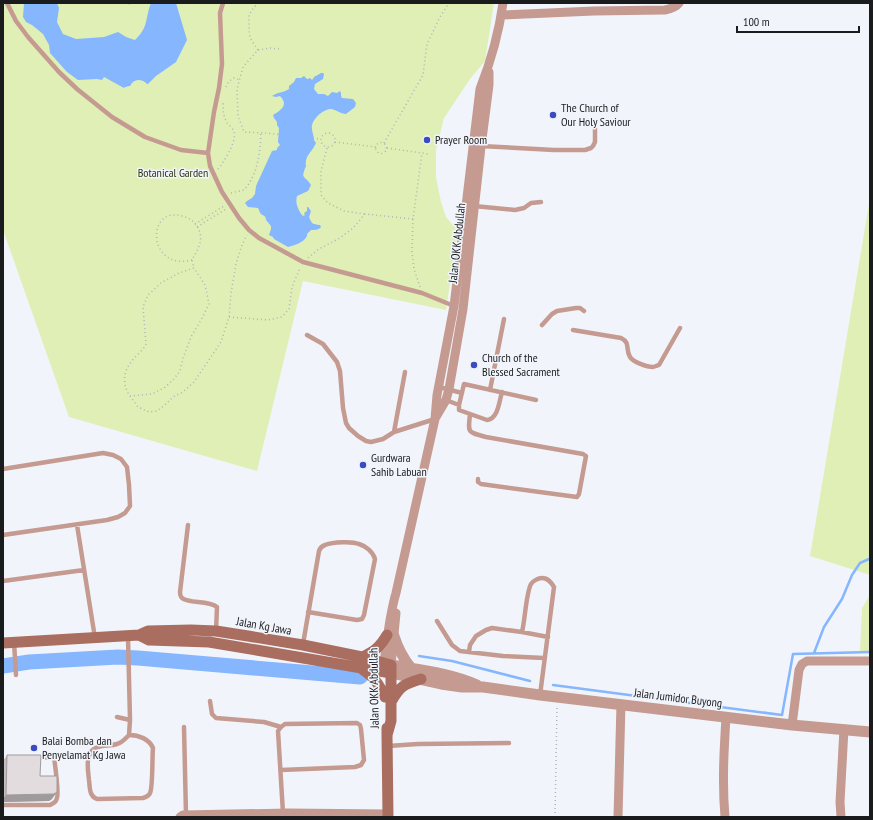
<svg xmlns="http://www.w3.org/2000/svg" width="873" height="820" font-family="'PT Sans Narrow',sans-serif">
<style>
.green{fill:#dfefb5}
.water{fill:#85b6fe}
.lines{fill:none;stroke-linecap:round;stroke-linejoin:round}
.stream{stroke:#85b6fe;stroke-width:2.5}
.river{stroke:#85b6fe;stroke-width:15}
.path{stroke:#b0b3b8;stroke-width:1.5;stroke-dasharray:1 3;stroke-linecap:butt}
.service{stroke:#c59b91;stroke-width:4.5}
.minor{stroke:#c59b91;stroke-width:9}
.tertiary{stroke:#c59b91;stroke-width:11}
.secondary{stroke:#aa6e61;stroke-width:11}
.wall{fill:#c3bdc0}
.shaded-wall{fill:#9f9a9c}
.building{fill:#e3dcdf;stroke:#9f9a9c}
.poi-dot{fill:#3c4bbf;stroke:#f1f5fb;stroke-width:1.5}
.labels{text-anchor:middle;stroke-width:3;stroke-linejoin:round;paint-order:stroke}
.poi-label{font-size:12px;fill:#1a1b1d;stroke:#f1f5fb;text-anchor:start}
.park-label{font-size:12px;fill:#2d3510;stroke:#f1f5fb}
.street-label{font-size:12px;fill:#1a1b1d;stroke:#f1f5fb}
</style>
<rect width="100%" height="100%" fill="#f1f5fb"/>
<path class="green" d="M 3,3 L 494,3 L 485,61 L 470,79 L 444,118 L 436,150 L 436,177 L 441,202 L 446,217 L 458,231 L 446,310 L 303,281 L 257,471 L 69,417 L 3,230 Z
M 870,198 L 870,575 L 810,556 Z
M 870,595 L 870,652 L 860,652 L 862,608 Z"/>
<path class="water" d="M 24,3 L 57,3 L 59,8 L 57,22 L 63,34 L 76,39 L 104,37 L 118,32 L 126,37 L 135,40 C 149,27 145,18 151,3 L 176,3 L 187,40 L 176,62 L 156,76 L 148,84 L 147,84 C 143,80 137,78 132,83 C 131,84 131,85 130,86 C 129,86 124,87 124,88 L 104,77 L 102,80 L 97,79 L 78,80 L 67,72 L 50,53 L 49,45 L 43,34 L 32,25 L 26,22 L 23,17 Z
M 321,73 L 323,73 L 324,74 L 323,79 L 315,84 L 314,89 L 318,94 L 324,94 L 328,96 L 332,92 L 337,93 L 340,91 L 341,93 L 341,96 L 342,98 L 353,99 L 356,103 L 355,107 L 346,114 C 341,114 337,110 331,109 C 324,109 314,117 312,125 C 311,130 314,135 314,140 L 316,143 C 313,151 304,156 306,166 C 300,180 305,175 311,185 L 308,191 L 297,196 C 295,203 298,210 303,216 L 305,215 L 304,213 L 307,211 L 307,207 L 308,207 L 311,211 L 309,217 C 312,224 312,224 320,225 L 321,227 C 319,230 314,230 311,230 L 307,234 L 307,236 C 303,243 295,245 288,247 L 274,239 L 273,237 L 269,235 L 271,229 L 271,226 L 266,220 C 266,216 264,216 261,214 C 260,213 259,210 258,208 L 248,207 L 245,203 L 247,201 L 252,198 L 255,194 L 256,186 L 272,151 L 277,150 L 277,148 L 280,145 L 278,142 L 279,128 L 277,125 L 277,122 L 274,118 L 273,115 C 281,110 289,105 280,96 L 276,97 L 272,96 C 278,92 283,93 289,89 L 289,86 L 294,82 L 296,78 L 301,78 L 304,76 L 307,79 L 308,79 L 310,78 L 312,80 L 315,76 L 316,76 Z"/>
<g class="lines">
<path class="stream" d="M 814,653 L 824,627 L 842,599 L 852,575 L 860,563 L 869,559
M 419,656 L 452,661 L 530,681
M 553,685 L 782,715 L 793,654 L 870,652"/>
<path class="river" d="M 3,666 L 29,662 L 118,657 L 138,658 L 360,677"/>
<path class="path" d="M 125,3 L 130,4 L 134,3
M 279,49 L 270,48 L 258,50 L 243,67 L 237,89 L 238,116 L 244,132 L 265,133 L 321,139
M 258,50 L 250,38 L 249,29 L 249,15 L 254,7 L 259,3
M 226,87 L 229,81 L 234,78 L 240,80
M321 140a7 7 0 1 1 14 0a7 7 0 1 1-14 0Z
M 335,142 L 376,147
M375.5 148a5.5 5.5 0 1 1 11 0a5.5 5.5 0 1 1-11 0Z
M 384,143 L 423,75 L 427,44 L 440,17 L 449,3
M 327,148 L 321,171 L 321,195 L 328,203 L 344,211 L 365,214
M 387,148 L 429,154
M 218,169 C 224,162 237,141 234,132 C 233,129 230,126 228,124 C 223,117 223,110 223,102
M 231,193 L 244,190 C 258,174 260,153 261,133
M 195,224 L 224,206
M 197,227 L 226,209
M 308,258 L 319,249 L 340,238 L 353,228 L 365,214 L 413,219
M 192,260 C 187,261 182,262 177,261 C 147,255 151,207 182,216 C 188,217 193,221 197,226 C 205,240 198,248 192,260 L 194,268 L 179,273 L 161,283 L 148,295 L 143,307 L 146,344 C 143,351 136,355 132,361 C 123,371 122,385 130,396 L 152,394 L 164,388 L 173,380 L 180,371 L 183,358 L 191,337 L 201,320 L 209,304 L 205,285 L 194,268
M 420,287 L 414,269 L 412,252 L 413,219 L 422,153
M 229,317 L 268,320 L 282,317 L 289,309 L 292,287 L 300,268
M 130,396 L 138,407 L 149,412 L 157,411 L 165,405 L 173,397 L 183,392 L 194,382 L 221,342 L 229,317 L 231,293 L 236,264 L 242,245 L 247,235
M 555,817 L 557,707"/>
<path class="service" d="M 7,3 L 16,21 L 28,37 L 59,72 L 77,89 L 112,117 L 145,137 L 181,150 L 208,153
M 223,3 L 220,13 L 222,64 L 219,88 L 214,112 L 208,153 L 210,166 L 222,192 L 239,218 L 249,230 L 259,238 L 303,262 L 422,293 L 454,306
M 480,146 L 554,150 L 585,150 L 591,148 L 593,146 L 595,142 L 595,128
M 474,206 L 515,210 L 524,208 L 531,203 L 541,202
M 542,325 L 552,314 L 557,311 L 576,308 L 580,308 L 584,311
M 573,330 L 621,338 C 631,343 625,349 630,357 C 633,362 647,367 653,367 C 654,367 658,365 659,365 L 680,328
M 307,335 L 323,344 L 337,362 L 340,371 L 343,408 L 346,423 L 349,428 L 358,436 L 366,441 L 371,442 L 383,439 L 394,432 L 435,419
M 439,387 L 462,393
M 490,390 L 504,319
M 502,392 C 499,402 498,419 487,420 L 459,410 L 459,405 L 464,384 L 536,400
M 446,400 L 459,405
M 470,414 C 468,433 467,432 486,437 L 583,454 L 586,456 L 579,494 L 577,497 L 481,484 L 478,482 L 478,479
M 394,432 L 405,372
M 3,469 L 103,453 L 113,455 L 121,459 L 127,467 L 129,485 L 130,506 L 125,513 L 118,517 L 107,520 L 3,535
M 77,525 L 95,638
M 188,525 L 180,592 C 180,595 180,596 182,598 C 189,604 208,600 217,607 L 216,631
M 3,581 L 84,570
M 437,621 L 452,645 L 460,651 L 503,656 L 544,658
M 522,632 C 525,621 526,593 531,584 C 533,581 538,578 542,578 C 548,578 551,582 554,587 L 540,695
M 128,637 L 130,720 L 129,735 C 126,738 122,743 117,744 C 111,746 104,745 98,747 C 84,751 88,770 89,780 C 90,788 89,796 97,799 L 143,798 C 146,797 149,796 150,793 C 153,788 152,756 153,748 C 149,739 139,735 129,735
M 14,642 L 16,675
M 303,644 L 319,551 C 320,548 322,546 325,545 C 333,542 352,541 359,544 C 366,546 373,552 375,559 L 364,615 L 362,619 L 357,620 L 308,612
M 469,652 L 470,645 L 476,636 L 486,630 L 492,628 L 522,632 L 548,637
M 210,701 L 212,714 L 216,718 L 264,722 L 281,727
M 117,717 L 130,720
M 184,727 L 186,815
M 388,746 L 418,744 L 509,743
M 281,770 L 355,767 L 361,765 L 364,760 L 361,729 L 360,725 L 357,723 L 285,724 L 281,727 L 278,731 L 283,813
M 3,805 L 50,805 C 54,803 56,802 57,798 C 59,792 55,765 54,757 L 35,758"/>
<path class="minor" d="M 502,15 L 594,11 L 665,10 C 670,9 676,7 679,3
M 436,417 L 446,400 L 449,389 L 463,309 L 481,147 L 489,85 L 489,72
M 384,664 C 387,640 389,617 396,593 L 435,419 L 437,395 L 454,306 L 480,89 C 491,61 499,32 503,3
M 391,665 L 396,613
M 792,725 L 799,670 L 802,664 L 807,661 L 870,661
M 180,817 L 183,815 L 288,813 L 388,814
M 618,817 L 621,704
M 725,817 C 722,783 724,750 726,717
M 841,817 L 840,802 L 844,729"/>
<path class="tertiary" d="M 394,636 C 398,649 403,658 411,668
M 391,665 C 420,670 450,673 477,685
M 391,673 L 441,684 L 462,687 L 483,687 L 540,695 L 792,725 L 870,732"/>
<path class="secondary" d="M 139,635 L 149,640 L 209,642 L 391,673
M 3,643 L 139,635 L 148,631 L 191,630 L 216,631 L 248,636 L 303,645 L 362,657 L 391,665 L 391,721 L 387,735
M 362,657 C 374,652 380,647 387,635
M 362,669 C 375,678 378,683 385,697
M 391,702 C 400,686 404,684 421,679
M 387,728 L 387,735 L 388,817"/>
</g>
<path class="wall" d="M 7,755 L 40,776 L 52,799 L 49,801 L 3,802 L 3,761 Z"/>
<path class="shaded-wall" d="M 57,792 L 52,799 L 49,801 L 3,802 L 3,799 L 6,795 Z"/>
<path class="building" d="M 7,755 L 41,755 L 40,776 L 57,776 L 57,792 L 54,794 L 6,795 Z"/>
<g class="poi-dot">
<circle cx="553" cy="115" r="4"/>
<circle cx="427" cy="140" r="4"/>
<circle cx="474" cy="365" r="4"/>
<circle cx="363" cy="465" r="4"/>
<circle cx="34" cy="748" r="4"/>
</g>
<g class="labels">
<g class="poi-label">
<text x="561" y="112">The Church of<tspan x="561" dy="14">Our Holy Saviour</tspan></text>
<text x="435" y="144">Prayer Room</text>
<text x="482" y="362">Church of the<tspan x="482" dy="14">Blessed Sacrament</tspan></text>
<text x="371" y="462">Gurdwara<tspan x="371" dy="14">Sahib Labuan</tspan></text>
<text x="42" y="745">Balai Bomba dan<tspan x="42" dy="14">Penyelamat Kg Jawa</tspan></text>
</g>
<g class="park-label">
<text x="173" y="177">Botanical Garden</text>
</g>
<g class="street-label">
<text transform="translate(457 243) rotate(-84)" y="4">Jalan OKK Abdullah</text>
<text transform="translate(264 626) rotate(10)" y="4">Jalan Kg Jawa</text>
<text transform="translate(374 688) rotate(-91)" y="4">Jalan OKK Abdullah</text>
<text transform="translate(678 698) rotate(7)" y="4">Jalan Jumidor Buyong</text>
</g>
</g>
<rect width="873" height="820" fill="none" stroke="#1a1b1d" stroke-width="8"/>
<path d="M737 26v6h122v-6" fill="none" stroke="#1a1b1d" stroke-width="2"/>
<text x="743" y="26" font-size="12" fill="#1a1b1d" stroke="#f1f5fb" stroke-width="3" paint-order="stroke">100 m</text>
</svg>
